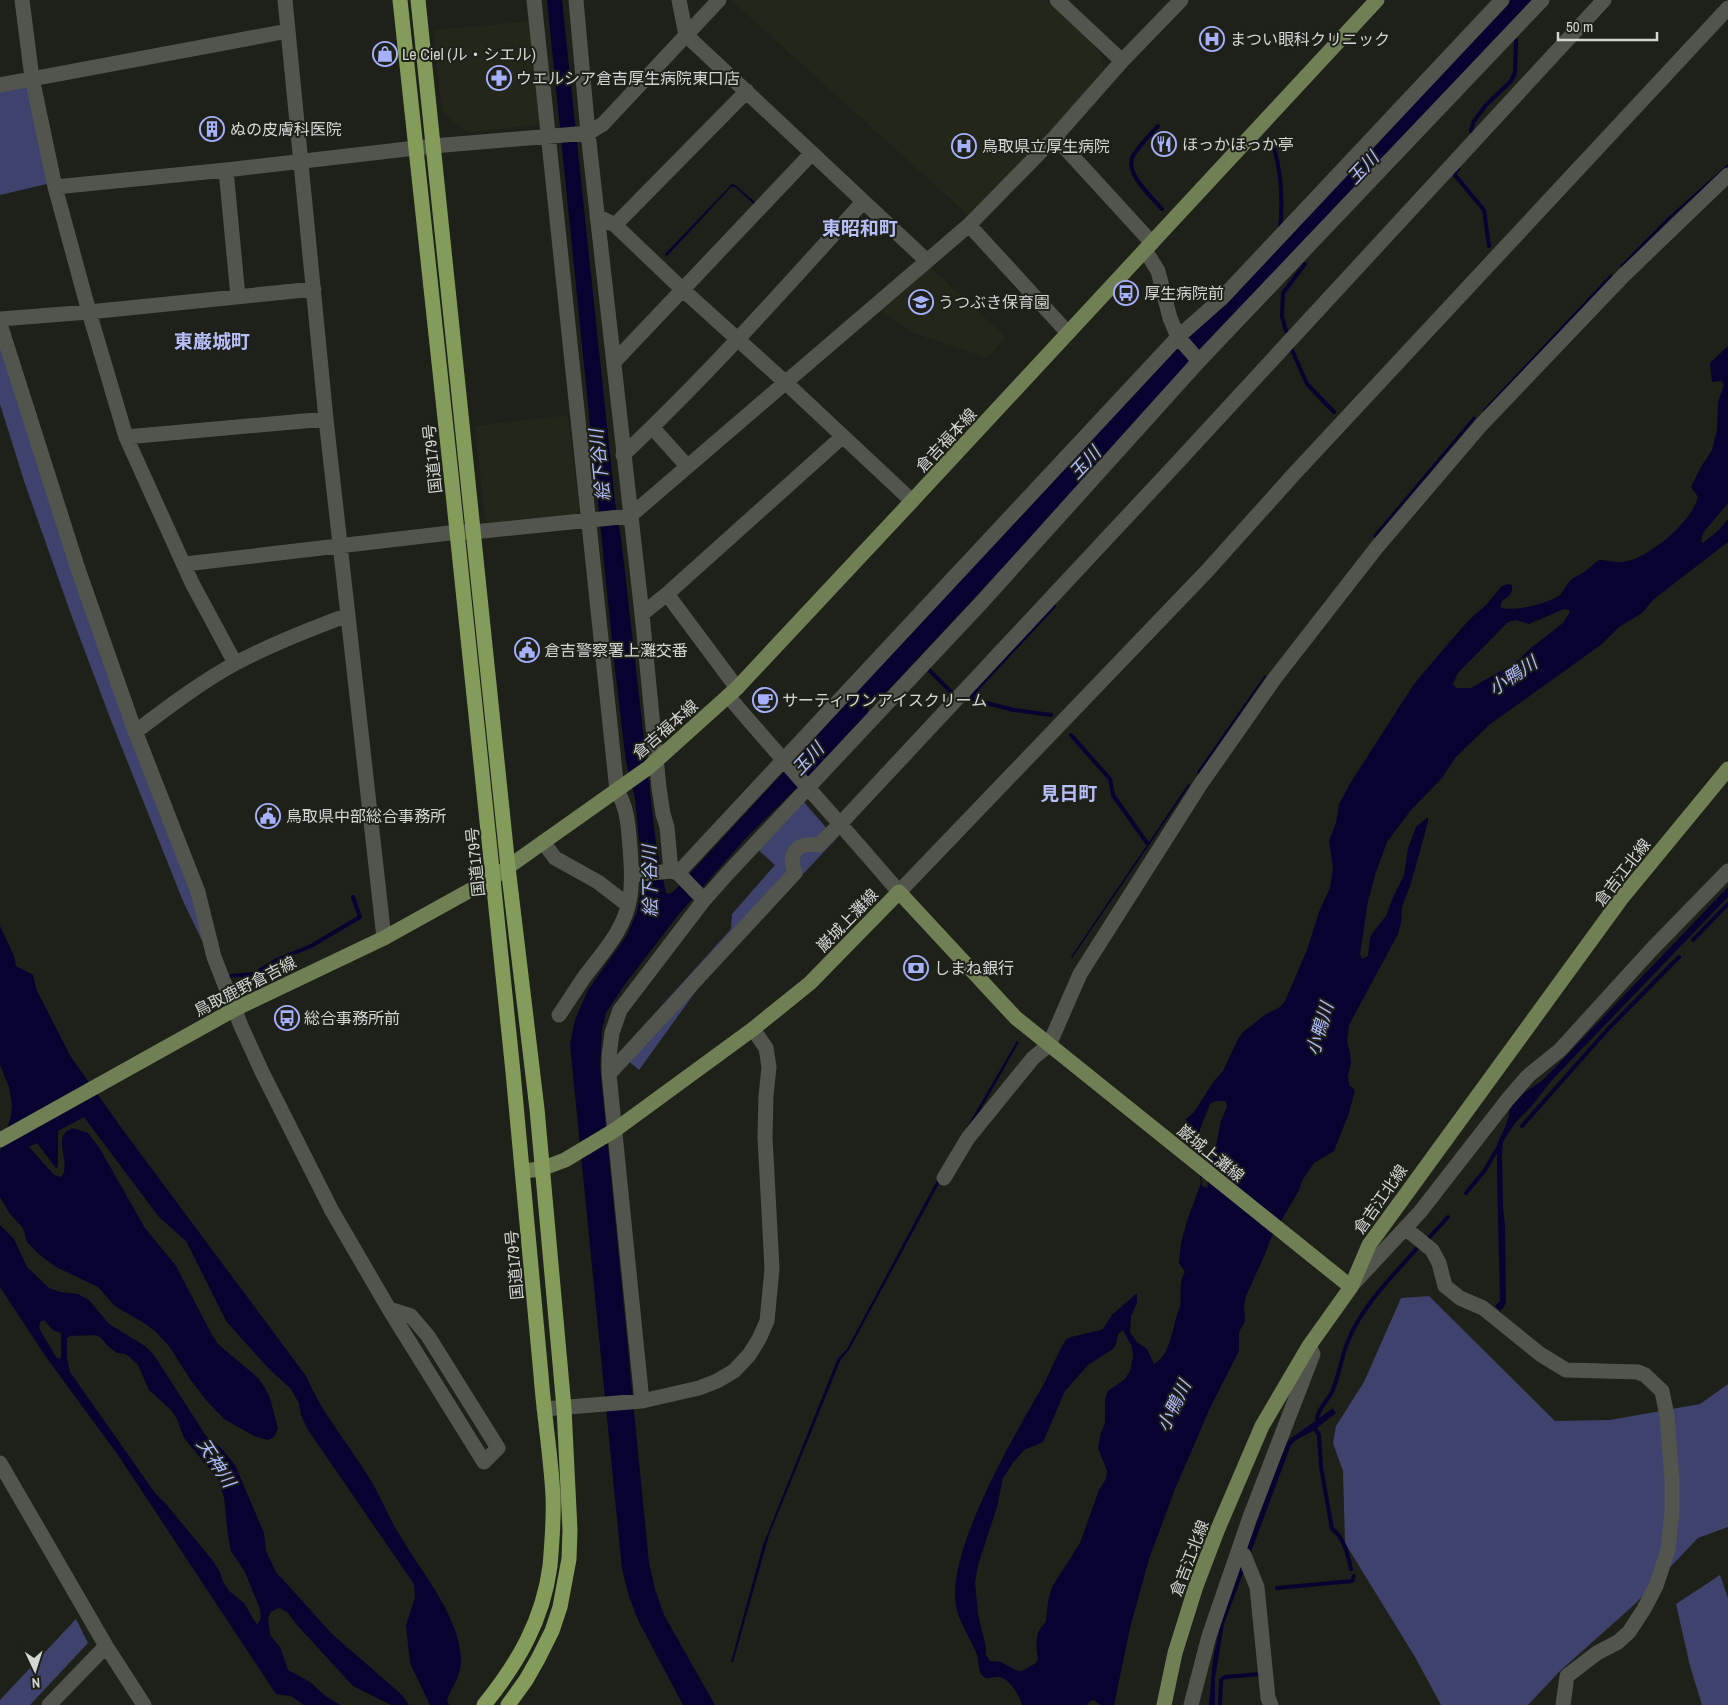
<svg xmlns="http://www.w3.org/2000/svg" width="1728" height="1705" font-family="'Archivo Narrow','Noto Sans JP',sans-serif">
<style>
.built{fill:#22271a}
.green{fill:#3e436d}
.water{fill:#07022f;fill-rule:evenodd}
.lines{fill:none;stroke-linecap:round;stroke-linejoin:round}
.stream{stroke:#07022f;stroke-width:4}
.minor{stroke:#51554d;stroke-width:15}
.major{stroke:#6f8055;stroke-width:15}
.highway{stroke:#839c5a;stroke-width:15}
.labels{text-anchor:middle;stroke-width:4;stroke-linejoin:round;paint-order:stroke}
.poi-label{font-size:16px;fill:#d4d6d2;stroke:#1e201a;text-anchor:start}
.street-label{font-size:16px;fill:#d4d6d2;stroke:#1e201a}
.water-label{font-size:18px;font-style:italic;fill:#b0bbfc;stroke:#1e201a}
.quarter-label{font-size:19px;font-weight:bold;fill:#b6bff7;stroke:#1e201a}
</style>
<rect width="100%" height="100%" fill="#1e201a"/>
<path class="built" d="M 731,0 L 1046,0 L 1086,37 L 1102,56 L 1104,76 L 968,215 Z
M 531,21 L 539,122 L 537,125 L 472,132 L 464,130 L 442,112 L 433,30 Z
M 928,265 L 1006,337 L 987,358 L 911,332 L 877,308 Z
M 568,415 L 579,507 L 578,512 L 573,517 L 492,525 L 485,520 L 475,426 Z"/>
<path class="green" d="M 23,86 L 31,91 L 47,184 L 0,195 L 0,91 Z
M 0,335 L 196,891 L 205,947 L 183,901 L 112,723 L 72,617 L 25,484 L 0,404 Z
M 803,801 L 836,839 L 704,980 L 639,1070 L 619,1053 L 731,929 L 732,914 L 775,865 L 756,848 Z
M 1429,1296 L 1555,1421 L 1610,1420 L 1700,1404 L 1728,1384 L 1728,1527 L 1698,1538 L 1635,1604 L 1560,1671 L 1528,1705 L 1441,1705 L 1415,1657 L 1345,1543 L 1343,1471 L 1333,1443 L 1336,1426 L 1364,1382 L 1401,1298 Z
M 1720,1575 L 1728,1598 L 1728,1705 L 1702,1705 L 1690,1666 L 1676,1604 Z
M 76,1619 L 88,1643 L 30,1705 L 0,1705 L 0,1700 Z"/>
<path class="water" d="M 547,0 L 562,0 L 615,502 L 621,538 L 656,844 L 666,893 L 669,894 L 674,891 L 1060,471 L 1509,0 L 1532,0 L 883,696 L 878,696 L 868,708 L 868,713 L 815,770 L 745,839 L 679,914 L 625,984 L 606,1013 L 602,1030 L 600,1066 L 649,1563 L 655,1589 L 664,1615 L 715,1705 L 683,1705 L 638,1620 L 629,1596 L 622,1569 L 570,1044 L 575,1020 L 588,990 L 627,935 L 637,912 L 643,880 L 635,798 L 626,762 L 614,660 Z
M 1728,164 L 1728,167 L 1672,217 L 1622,268 L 1620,266 L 1664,221 Z
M 732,184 L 735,185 L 756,203 L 755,205 L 735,187 L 731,187 L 667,256 L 665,254 Z
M 1611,274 L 1613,276 L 1484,412 L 1483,410 Z
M 1728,346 L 1728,503 L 1703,533 L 1701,541 L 1703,543 L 1719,530 L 1728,519 L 1728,542 L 1654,599 L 1642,613 L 1619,627 L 1602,644 L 1489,725 L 1455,758 L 1442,778 L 1411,810 L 1387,842 L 1376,872 L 1368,901 L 1360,954 L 1362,959 L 1368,956 L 1370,938 L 1374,931 L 1386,916 L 1394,895 L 1404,875 L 1408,848 L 1416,827 L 1428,817 L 1428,822 L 1411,883 L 1402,907 L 1401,923 L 1398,934 L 1349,1025 L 1347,1042 L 1350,1053 L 1351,1063 L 1348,1076 L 1349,1085 L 1355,1090 L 1349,1113 L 1334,1151 L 1314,1163 L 1303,1179 L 1298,1192 L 1271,1238 L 1266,1252 L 1246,1296 L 1244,1305 L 1245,1321 L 1239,1332 L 1239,1351 L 1209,1410 L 1198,1436 L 1175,1489 L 1149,1559 L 1130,1628 L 1114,1705 L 1100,1705 L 1094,1700 L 1090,1701 L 1087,1705 L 1022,1705 C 1020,1696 1009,1678 999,1677 C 994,1676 989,1680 984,1677 C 978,1673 979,1661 977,1655 C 972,1640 961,1626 957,1610 C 942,1555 1018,1430 1046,1380 C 1051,1370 1061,1345 1067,1339 C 1071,1336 1096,1332 1103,1329 L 1112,1315 L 1137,1293 L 1137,1303 L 1131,1316 L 1130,1332 L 1137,1342 L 1147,1349 L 1154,1364 C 1169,1356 1172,1333 1176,1318 C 1177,1314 1179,1311 1180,1307 C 1182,1294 1178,1283 1185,1272 L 1179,1263 L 1181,1243 L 1187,1221 L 1201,1183 L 1193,1131 L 1190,1125 L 1185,1120 L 1194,1112 L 1214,1081 L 1223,1071 L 1237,1041 L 1242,1033 L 1266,1014 L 1280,1007 L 1285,1001 L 1307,950 L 1319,912 L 1330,888 L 1333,867 L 1329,841 L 1336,823 L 1339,804 L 1351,782 L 1414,684 L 1447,645 L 1469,620 L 1486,605 L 1502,586 L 1508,584 L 1512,585 C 1513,594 1509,596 1502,601 L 1500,607 C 1510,613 1551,603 1560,595 C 1564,591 1566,584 1571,580 C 1575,576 1580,575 1584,572 C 1590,568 1594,563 1599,560 C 1607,560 1615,563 1623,562 C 1647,560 1693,521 1698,497 L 1691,487 L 1701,467 L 1712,450 L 1717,430 L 1718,402 L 1724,385 L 1722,381 L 1712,382 L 1710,363 ZM 1564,609 L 1569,610 L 1570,612 L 1563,623 L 1531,648 L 1513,665 L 1497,673 L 1471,688 L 1456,688 L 1453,684 L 1458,673 L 1508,622 L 1516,620 L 1529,624 ZM 1216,1101 L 1226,1101 L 1227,1107 L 1221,1121 L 1207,1188 L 1202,1186 C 1201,1168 1196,1147 1200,1130 C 1201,1125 1208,1110 1210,1104 ZM 1123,1330 L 1132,1347 L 1133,1357 L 1130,1371 L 1125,1379 L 1108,1391 L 1105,1399 L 1105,1423 L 1101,1433 L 1098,1448 L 1107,1471 L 1106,1479 L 1099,1490 L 1080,1543 L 1052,1587 L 1048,1601 L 1046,1622 C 1034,1632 1036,1646 1038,1660 L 1036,1663 L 1022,1671 L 1015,1670 L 1001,1662 L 990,1661 L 986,1655 L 986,1648 L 978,1614 L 975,1582 L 978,1565 L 997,1507 L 1003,1478 L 1013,1463 L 1024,1450 L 1043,1442 L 1065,1391 L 1088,1365 L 1113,1349 L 1116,1344 L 1118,1334 Z
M 1474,416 L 1476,418 L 1375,538 L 1373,536 Z
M 1265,675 L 1266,676 L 1206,764 L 1199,774 L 1197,772 Z
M 1189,783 L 1190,785 L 1072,958 L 1071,957 Z
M 1728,887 L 1728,897 L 1552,1080 L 1530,1108 L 1515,1123 L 1503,1142 L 1502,1155 L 1503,1207 L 1505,1225 L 1506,1303 L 1503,1308 L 1500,1311 L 1495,1306 L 1500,1301 C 1499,1249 1497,1198 1497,1146 C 1500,1136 1506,1127 1508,1119 C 1510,1112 1508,1111 1512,1103 L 1514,1104 L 1524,1093 L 1543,1080 Z
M 0,926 L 14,956 L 16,966 L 33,975 L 37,991 L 71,1057 L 120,1126 L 306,1376 C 321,1412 347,1442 368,1476 C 381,1496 389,1519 402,1539 C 423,1574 461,1619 461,1661 C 461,1676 452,1687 447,1699 L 449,1705 L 430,1705 L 410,1663 L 406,1625 L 415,1598 L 414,1584 L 308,1430 L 301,1415 L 299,1403 L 290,1388 L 269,1369 L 226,1321 L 186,1241 L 159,1217 L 84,1117 L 58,1131 L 58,1167 L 56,1168 L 37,1143 L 29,1147 L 54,1175 L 61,1177 C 71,1166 56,1142 65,1133 C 67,1130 70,1130 72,1128 L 88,1133 L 100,1149 L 145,1228 L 176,1266 L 212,1335 L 218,1344 L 258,1378 L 265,1388 L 270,1398 L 278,1429 L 274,1437 L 268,1440 L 254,1436 L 224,1419 L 206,1400 L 190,1379 L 169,1346 L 156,1332 L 144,1323 L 115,1306 L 98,1287 L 56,1267 L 40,1255 L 27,1242 L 23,1228 L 10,1214 L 0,1197 L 0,1152 L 11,1116 L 12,1104 L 9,1087 L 0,1065 Z
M 1017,1041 L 1019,1042 L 949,1165 L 849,1350 L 841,1359 L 769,1535 L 733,1662 L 731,1662 L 763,1545 L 838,1358 L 847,1349 L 948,1160 Z
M 0,1225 L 14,1239 L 27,1267 L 49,1288 L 60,1292 L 78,1294 L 89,1300 L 109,1324 L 145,1346 L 154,1355 L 206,1436 L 222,1449 L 235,1465 L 264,1533 L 266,1551 L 276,1572 L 332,1634 L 402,1695 L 409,1705 L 391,1705 L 353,1686 L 297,1625 L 288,1613 L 282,1609 L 278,1608 L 271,1612 L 268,1618 L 270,1635 L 280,1647 L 288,1670 L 310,1682 L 324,1695 L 340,1705 L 304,1705 L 291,1696 L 276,1694 L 118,1455 L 46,1357 L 0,1287 ZM 44,1320 L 53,1330 L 61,1333 L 61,1356 L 60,1359 L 56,1357 L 39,1328 L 40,1322 ZM 95,1335 L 100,1337 L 108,1346 L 117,1353 L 126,1354 L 138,1365 L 149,1390 L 171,1410 L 177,1419 L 184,1438 L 218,1479 L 224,1497 L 228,1536 L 231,1551 L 245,1572 L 260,1609 L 261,1618 L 257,1625 L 244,1603 L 229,1591 L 223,1582 L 220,1572 L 213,1561 L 166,1504 L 155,1493 L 70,1372 L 67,1358 L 67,1338 L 70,1336 Z
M 1333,1408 L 1336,1413 L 1313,1431 L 1296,1440 L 1291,1445 L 1224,1624 L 1215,1678 L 1215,1705 L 1209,1705 L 1213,1659 L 1222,1617 L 1286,1443 L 1290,1439 Z"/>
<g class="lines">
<path class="stream" d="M 1158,126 C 1150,135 1139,145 1133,156 C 1124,173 1152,197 1162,209
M 1471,131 L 1474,121 L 1486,105 L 1511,81 L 1515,73 L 1516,40
M 1274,148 C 1282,175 1283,201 1280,230
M 1458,169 L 1454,174 L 1484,210 L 1489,246
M 1286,331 L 1282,316 L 1283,293 L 1305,264
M 1292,350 L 1307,384 L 1334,412
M 928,669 L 951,692
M 1051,715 L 1014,710 L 971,699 L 978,688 L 1054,606
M 1071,735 L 1110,779 L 1113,795 L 1147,843
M 1693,940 L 1728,904
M 231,976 L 254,974 L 277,960 L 311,946 L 360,917 L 353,897
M 1522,1126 L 1609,1028 L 1679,957
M 1466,1193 L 1485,1170 L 1499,1146
M 1427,1240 L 1448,1217
M 1317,1418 C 1319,1408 1327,1401 1332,1392 C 1339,1377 1341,1357 1348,1341 C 1363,1304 1393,1276 1419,1246
M 1316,1430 L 1319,1435 L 1321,1467 L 1332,1529 C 1344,1537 1348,1555 1351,1569
M 1277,1588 L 1352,1581 L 1354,1576
M 1220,1705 L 1221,1680 L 1225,1677 L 1261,1674"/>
<path class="minor" d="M 22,0 L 32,78 L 55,187 L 89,312 L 126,437 L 192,583 L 235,663
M 285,0 L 326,419 L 384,938
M 534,0 L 617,791 C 628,809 628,826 630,847 C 631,863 633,880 630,897 C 625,929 604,951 585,976 C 576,989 568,1002 559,1015
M 576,0 L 588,133 L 642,614 L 659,788 L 663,814 L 667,827 L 671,871 L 678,873 L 1178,337 L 1221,299 L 1502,0
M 679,0 L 686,35 L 927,261
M 1057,0 L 1122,61
M 0,85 L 288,31
M 1055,137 L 1152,243
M 226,170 L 238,297
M 55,187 L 226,170 L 433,146 L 588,133 L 603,124 L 719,0
M 597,216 L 615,225 L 682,289 L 785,382 L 912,501
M 615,225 L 747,91
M 969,225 L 1068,333
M 1145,250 L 1158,271 L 1170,318 L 1178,337 L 1199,361
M 0,319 L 89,312 L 314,289
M 0,324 L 78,569 L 132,723 L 198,892 L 214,957 L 241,1026 L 262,1072 L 332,1211 L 389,1309 L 484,1462 L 498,1448 L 428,1336 L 411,1316 L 389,1309
M 614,362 L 812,153
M 652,427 L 687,466
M 126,437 L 326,419
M 623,455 C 708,375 785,288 863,202
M 185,564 L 458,532 L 473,532 L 630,516 L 969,225 L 1055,137 L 1122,61 L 1181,0
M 667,594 L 737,688
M 642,614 L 667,594 L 842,437
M 728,696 C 784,762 843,826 899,892 L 1207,571 L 1295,473 L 1728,8
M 135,732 C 167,708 201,682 236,663 C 272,644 310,629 348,615
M 543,842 L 555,858 L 598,882 L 628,905
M 678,873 L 704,900
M 632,875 L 671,871
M 609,1074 L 795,873 C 787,852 798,842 819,845 L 841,823 L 1177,463 L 1604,0
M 944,1178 L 968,1138 L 1033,1058 L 1049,1045 L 1080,974 L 1200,785 L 1275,678 L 1377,547 L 1481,425 L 1623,276 L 1728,175
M 1405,1228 L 1432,1250 L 1439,1263 L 1445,1286 L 1460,1298 L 1483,1308 L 1540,1354 L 1566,1370 L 1638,1372 L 1645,1375 L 1662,1391 L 1667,1416 L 1672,1480 L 1672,1512 L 1668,1550 L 1656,1586 L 1644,1609 L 1629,1632 L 1618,1642 L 1597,1653 L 1567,1676 L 1563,1705
M 1353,1284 L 1420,1212 L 1508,1099 L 1528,1076 L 1560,1050 L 1652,949 L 1728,871
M 642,1401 L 609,1074 L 609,1056 L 612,1033 L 620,1010 L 704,900 L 727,874 L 981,603 L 1199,361 L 1542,0
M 544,1409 L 642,1401 L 699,1388 L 717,1381 L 734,1371 L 749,1355 L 759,1339 L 767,1321 L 772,1269 L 765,1137 L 766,1096 L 769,1067 L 766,1048 L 753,1029
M 0,1463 L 106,1646 L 144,1705
M 1238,1552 L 1244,1555 L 1257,1587 L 1268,1698 L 1271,1705
M 49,1705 L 106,1646
M 1191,1705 L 1209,1636 L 1250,1517 L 1313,1354 L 1309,1346"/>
<path class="major" d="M 0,1140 L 235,1009 L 384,938 L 494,877 L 648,768 L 737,688 L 912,501 L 1377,0
M 523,1171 L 541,1169 L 565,1160 L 615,1130 L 753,1029 L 810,983 L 899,892 L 1016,1018 L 1351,1287
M 1164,1705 L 1175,1653 L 1196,1586 L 1217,1531 L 1262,1426 L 1309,1346 L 1351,1287 L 1369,1245 L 1621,899 L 1728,769"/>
<path class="highway" d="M 400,0 C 438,357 478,715 513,1072 C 523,1173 532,1274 541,1375 C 544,1416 551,1456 553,1496 C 554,1519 552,1543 550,1566 C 543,1620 518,1663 484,1705
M 418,0 L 508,867 L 537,1109 L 564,1408 L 570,1530 L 569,1559 L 560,1607 L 552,1631 L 538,1659 L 526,1680 L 508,1705"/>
</g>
<defs>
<symbol id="hospital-ring" viewBox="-11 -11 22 22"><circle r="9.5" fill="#1e201a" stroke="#a6b1fc" stroke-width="1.5"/><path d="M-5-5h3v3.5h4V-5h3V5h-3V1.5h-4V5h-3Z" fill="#a6b1fc"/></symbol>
<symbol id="shop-ring" viewBox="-11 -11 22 22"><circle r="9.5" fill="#1e201a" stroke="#a6b1fc" stroke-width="1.5"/><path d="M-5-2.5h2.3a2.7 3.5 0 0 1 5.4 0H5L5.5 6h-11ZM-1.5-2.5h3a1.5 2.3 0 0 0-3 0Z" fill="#a6b1fc"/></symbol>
<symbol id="pharmacy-ring" viewBox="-11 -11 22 22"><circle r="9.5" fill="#1e201a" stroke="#a6b1fc" stroke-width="1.5"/><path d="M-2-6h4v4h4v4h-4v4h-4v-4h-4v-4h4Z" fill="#a6b1fc"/></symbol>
<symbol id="building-ring" viewBox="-11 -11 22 22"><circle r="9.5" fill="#1e201a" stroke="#a6b1fc" stroke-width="1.5"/><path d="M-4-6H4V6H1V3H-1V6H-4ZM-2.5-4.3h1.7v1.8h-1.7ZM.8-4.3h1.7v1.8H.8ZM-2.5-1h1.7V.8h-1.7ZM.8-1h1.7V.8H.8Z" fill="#a6b1fc"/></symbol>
<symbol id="restaurant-ring" viewBox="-11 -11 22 22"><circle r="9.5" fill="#1e201a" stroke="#a6b1fc" stroke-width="1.5"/><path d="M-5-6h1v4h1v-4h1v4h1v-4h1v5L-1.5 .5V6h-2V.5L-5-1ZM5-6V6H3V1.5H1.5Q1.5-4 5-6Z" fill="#a6b1fc"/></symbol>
<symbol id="bus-ring" viewBox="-11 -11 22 22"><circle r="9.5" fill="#1e201a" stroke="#a6b1fc" stroke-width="1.5"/><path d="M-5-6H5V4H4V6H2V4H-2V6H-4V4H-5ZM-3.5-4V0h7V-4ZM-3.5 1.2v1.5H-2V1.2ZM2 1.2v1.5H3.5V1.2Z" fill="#a6b1fc"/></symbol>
<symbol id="school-ring" viewBox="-11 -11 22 22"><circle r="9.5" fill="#1e201a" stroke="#a6b1fc" stroke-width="1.5"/><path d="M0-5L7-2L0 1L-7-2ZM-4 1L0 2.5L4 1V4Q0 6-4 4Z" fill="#a6b1fc"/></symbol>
<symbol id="civic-ring" viewBox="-11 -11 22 22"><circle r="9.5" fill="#1e201a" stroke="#a6b1fc" stroke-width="1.5"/><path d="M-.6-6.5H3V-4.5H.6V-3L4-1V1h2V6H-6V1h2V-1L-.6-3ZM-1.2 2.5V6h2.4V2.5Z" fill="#a6b1fc"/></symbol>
<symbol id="cafe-ring" viewBox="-11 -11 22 22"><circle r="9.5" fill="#1e201a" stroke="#a6b1fc" stroke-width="1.5"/><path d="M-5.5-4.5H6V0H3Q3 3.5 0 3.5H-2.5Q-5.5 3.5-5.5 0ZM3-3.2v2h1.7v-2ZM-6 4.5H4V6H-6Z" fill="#a6b1fc"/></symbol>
<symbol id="bank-ring" viewBox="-11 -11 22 22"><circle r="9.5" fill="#1e201a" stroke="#a6b1fc" stroke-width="1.5"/><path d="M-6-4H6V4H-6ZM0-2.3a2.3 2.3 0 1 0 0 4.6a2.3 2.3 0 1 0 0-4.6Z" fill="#a6b1fc"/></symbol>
</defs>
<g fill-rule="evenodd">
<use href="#hospital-ring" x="1198" y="25" width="28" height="28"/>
<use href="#shop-ring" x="371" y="40" width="28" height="28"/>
<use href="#pharmacy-ring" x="485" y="64" width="28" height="28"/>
<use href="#building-ring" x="198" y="115" width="28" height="28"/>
<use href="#restaurant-ring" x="1150" y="130" width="28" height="28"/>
<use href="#hospital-ring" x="950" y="132" width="28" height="28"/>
<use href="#bus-ring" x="1112" y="279" width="28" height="28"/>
<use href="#school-ring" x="907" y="288" width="28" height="28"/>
<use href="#civic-ring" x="513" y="636" width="28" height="28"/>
<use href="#cafe-ring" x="751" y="686" width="28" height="28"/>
<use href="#civic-ring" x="254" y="802" width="28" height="28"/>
<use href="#bank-ring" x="902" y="954" width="28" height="28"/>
<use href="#bus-ring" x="273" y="1004" width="28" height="28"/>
</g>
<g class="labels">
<g class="poi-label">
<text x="1230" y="45">まつい眼科クリニック</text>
<text x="402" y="60">Le Ciel (ル・シエル)</text>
<text x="516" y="84">ウエルシア倉吉厚生病院東口店</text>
<text x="230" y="135">ぬの皮膚科医院</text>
<text x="1182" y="150">ほっかほっか亭</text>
<text x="982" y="152">鳥取県立厚生病院</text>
<text x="1144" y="299">厚生病院前</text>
<text x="938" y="308">うつぶき保育園</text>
<text x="544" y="656">倉吉警察署上灘交番</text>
<text x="782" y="706">サーティワンアイスクリーム</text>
<text x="286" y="822">鳥取県中部総合事務所</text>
<text x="934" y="974">しまね銀行</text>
<text x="304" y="1024">総合事務所前</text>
</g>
<g class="street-label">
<text transform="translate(946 440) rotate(-47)" y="6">倉吉福本線</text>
<text transform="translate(432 459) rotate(-96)" y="6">国道179号</text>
<text transform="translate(665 729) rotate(-41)" y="6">倉吉福本線</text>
<text transform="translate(475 862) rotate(-96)" y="6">国道179号</text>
<text transform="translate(1622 872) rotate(-52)" y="6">倉吉江北線</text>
<text transform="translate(847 920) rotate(-46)" y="6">巌城上灘線</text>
<text transform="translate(245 986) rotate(-27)" y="6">鳥取鹿野倉吉線</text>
<text transform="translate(1211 1153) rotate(39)" y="6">巌城上灘線</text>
<text transform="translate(1380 1199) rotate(-55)" y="6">倉吉江北線</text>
<text transform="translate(514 1265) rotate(-95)" y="6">国道179号</text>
<text transform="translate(1189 1558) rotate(-69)" y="6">倉吉江北線</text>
</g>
<g class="water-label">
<text transform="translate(1363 168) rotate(-47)" y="6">玉川</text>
<text transform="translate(1085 463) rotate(-47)" y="6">玉川</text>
<text transform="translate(600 465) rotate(-96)" y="6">絵下谷川</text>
<text transform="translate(1513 676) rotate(-34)" y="6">小鴨川</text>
<text transform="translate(808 759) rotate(-47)" y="6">玉川</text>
<text transform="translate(650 881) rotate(-91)" y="6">絵下谷川</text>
<text transform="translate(1320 1029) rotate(-74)" y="6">小鴨川</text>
<text transform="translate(1174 1406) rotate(-64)" y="6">小鴨川</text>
<text transform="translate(216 1463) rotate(57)" y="6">天神川</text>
</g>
<g class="quarter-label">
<text x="860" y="235">東昭和町</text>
<text x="212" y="348">東巌城町</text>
<text x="1069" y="800">見日町</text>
</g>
</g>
<g transform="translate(35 1670) rotate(176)" stroke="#1e201a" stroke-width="4" paint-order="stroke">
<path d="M0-4L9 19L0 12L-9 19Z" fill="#d4d6d2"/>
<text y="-8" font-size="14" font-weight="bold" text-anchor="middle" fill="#d4d6d2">N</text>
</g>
<path d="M1558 32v8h99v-8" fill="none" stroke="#d4d6d2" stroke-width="2.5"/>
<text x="1566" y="32" font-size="15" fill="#d4d6d2" stroke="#1e201a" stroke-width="4" paint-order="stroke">50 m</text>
</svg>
